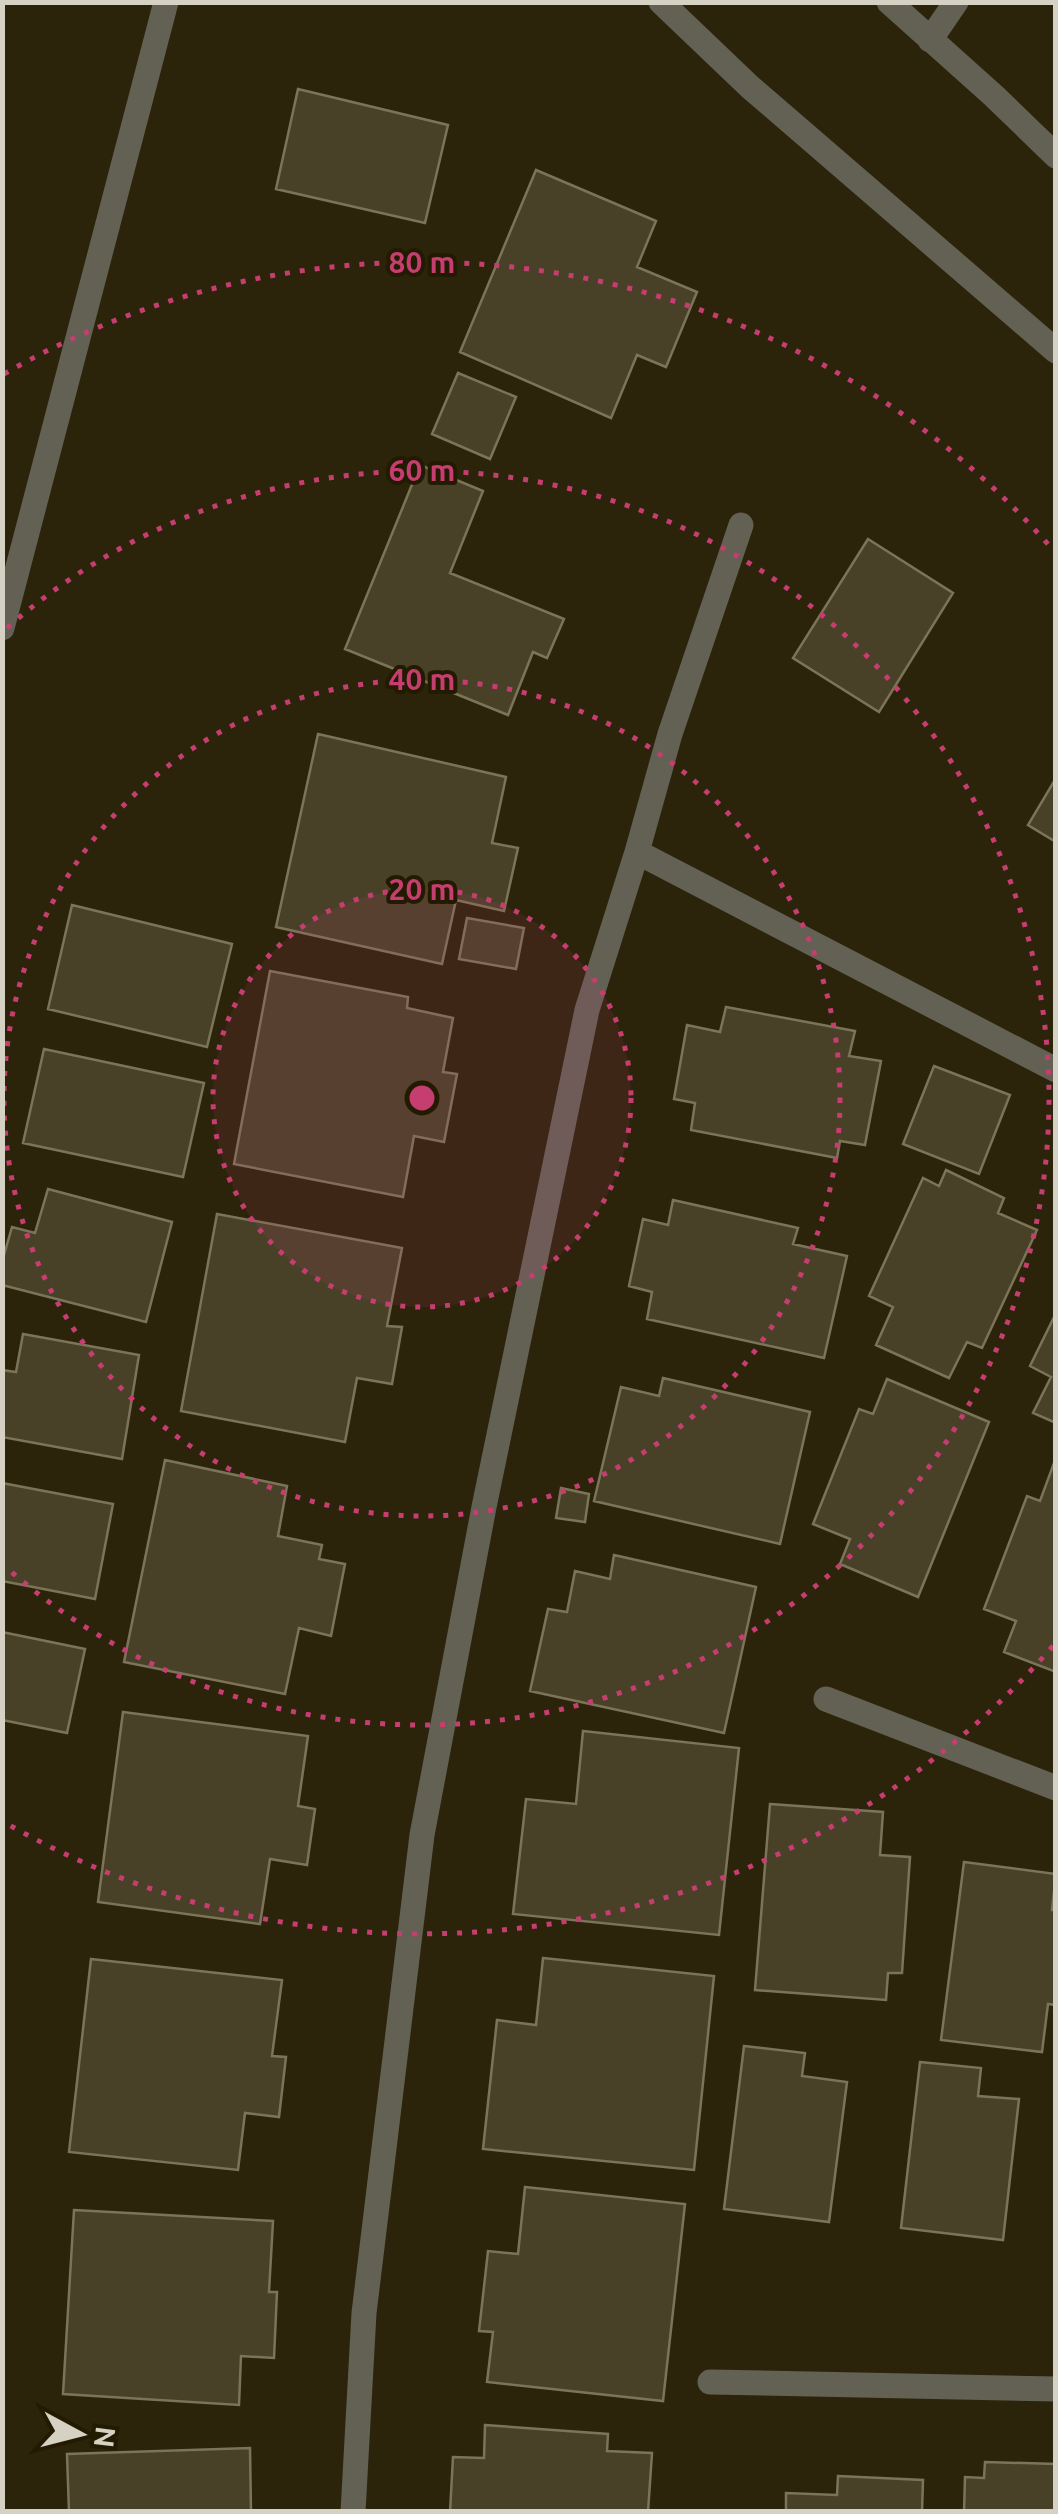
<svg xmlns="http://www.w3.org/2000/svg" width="1058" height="2514" font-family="Ubuntu,sans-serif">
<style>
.building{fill:#484127;stroke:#7c7458;stroke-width:2.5}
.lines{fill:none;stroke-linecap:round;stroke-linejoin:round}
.minor{stroke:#636054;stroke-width:25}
.ring{fill:none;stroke:#c63d70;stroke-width:5;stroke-dasharray:5 10}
.centre{fill:#c63d70;stroke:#221b02;stroke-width:5}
.ring-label{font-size:30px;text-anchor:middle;font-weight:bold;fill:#c63d70;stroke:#221b02;stroke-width:8;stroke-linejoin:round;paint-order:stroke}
</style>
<rect width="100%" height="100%" fill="#2b240a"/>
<path class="building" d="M 298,89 L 448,125 L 425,223 L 276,189 Z
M 536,170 L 656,221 L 637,267 L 697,292 L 666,367 L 637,355 L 611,418 L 460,352 Z
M 458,373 L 516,397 L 490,459 L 432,434 Z
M 420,465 L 483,491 L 450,573 L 564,619 L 547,658 L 533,652 L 508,715 L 345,649 Z
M 868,539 L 953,593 L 879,712 L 793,658 Z
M 318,734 L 506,777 L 492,843 L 518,848 L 504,911 L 456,900 L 442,964 L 276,927 Z
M 1056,778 L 1056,842 L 1028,825 Z
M 72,905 L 232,944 L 207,1047 L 48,1009 Z
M 467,918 L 524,928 L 516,969 L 459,959 Z
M 270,971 L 408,997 L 407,1008 L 453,1018 L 443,1072 L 457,1074 L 444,1142 L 414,1136 L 403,1197 L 234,1164 Z
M 726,1007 L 855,1031 L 849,1056 L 881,1061 L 865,1145 L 840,1141 L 837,1158 L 691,1130 L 695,1103 L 674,1099 L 687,1025 L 720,1032 Z
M 44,1049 L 204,1083 L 183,1177 L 23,1143 Z
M 934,1066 L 1010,1095 L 979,1174 L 903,1144 Z
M 946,1170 L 1004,1198 L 998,1213 L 1037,1230 L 982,1348 L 967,1342 L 949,1378 L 876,1345 L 893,1307 L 869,1296 L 923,1178 L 939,1186 Z
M 48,1189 L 172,1222 L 146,1322 L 2,1285 L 2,1262 L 12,1227 L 35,1233 Z
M 673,1200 L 798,1228 L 793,1244 L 847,1256 L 824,1358 L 647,1319 L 652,1292 L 629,1286 L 643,1219 L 668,1225 Z
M 217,1214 L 402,1248 L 387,1326 L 402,1327 L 392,1384 L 357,1378 L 345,1442 L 181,1411 Z
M 1056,1313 L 1056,1423 L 1033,1413 L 1051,1377 L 1030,1366 Z
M 23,1334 L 139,1355 L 122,1459 L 2,1437 L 2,1370 L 16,1372 Z
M 663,1378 L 810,1412 L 780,1544 L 594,1501 L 621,1387 L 659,1396 Z
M 887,1379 L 989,1422 L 918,1597 L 840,1564 L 850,1539 L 813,1524 L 859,1409 L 873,1414 Z
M 165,1460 L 287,1486 L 278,1536 L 322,1545 L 319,1559 L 345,1564 L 331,1636 L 299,1628 L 285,1694 L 124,1662 Z
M 1054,1463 L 1056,1464 L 1056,1672 L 1004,1652 L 1016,1621 L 984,1609 L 1027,1496 L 1040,1501 Z
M 2,1483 L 113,1504 L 95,1599 L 2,1581 Z
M 561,1488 L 589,1494 L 585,1522 L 556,1518 Z
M 614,1555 L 756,1587 L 724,1733 L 530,1691 L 548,1609 L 567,1612 L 575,1571 L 610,1579 Z
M 2,1632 L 85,1649 L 67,1733 L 2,1720 Z
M 123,1712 L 308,1736 L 298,1806 L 315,1809 L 307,1865 L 270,1859 L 260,1924 L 98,1902 Z
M 583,1731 L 739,1748 L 719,1935 L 513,1914 L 526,1799 L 576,1804 Z
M 770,1804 L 883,1812 L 880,1855 L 910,1857 L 902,1973 L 888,1973 L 886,2000 L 755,1990 Z
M 964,1862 L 1056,1874 L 1052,1910 L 1056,1910 L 1056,2005 L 1048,2004 L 1042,2052 L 941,2040 Z
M 543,1958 L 714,1976 L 694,2170 L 483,2149 L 497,2020 L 536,2025 Z
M 91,1959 L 282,1980 L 272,2056 L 286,2057 L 279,2117 L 245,2113 L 238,2170 L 69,2152 Z
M 744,2046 L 805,2053 L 802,2076 L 847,2082 L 829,2222 L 724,2209 Z
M 920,2062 L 981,2068 L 978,2096 L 1019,2099 L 1003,2240 L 901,2228 Z
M 525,2187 L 685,2204 L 663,2401 L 487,2382 L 493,2332 L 479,2331 L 488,2251 L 518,2254 Z
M 74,2210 L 273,2221 L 269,2292 L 277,2292 L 274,2358 L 241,2356 L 239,2405 L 63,2394 Z
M 485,2425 L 608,2434 L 607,2451 L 652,2453 L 648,2512 L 450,2512 L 453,2457 L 484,2458 Z
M 250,2448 L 251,2512 L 69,2512 L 67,2454 Z
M 985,2462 L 1056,2464 L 1056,2512 L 964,2512 L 965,2477 L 984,2478 Z
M 838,2476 L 923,2480 L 922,2512 L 786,2512 L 786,2493 L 837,2495 Z"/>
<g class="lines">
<path class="minor" d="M 661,2 L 750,87 L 1056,351
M 889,2 L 994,96 L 1056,156
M 930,40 L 956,2
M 2,628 L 166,2
M 637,852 L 1056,1070
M 826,1699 L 1056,1788
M 710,2382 L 1056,2389
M 353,2512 L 364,2313 L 422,1835 L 484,1507 L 587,1010 L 637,852 L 670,734 L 741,525"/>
</g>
<circle cx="422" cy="1098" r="209" fill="#c63d70" fill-opacity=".12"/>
<g class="ring">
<circle cx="422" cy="1098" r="209"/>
<circle cx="422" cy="1098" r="418"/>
<path d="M7 628A627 627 0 1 1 7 1568"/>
<path d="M1053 1646A836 836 0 0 1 4 1822M4 374A836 836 0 0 1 1053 550"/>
</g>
<circle cx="422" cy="1098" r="15" class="centre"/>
<g class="ring-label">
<text x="422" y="273">80 m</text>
<text x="422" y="481">60 m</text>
<text x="422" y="690">40 m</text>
<text x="422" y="900">20 m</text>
</g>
<rect width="1058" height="2514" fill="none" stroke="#d6d2c3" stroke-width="10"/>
<g transform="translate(80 2434) rotate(97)" stroke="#221b02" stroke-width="8" paint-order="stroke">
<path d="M0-8L18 38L0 25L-18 38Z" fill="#d6d2c3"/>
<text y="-15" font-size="28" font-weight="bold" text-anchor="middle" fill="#d6d2c3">N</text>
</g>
</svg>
